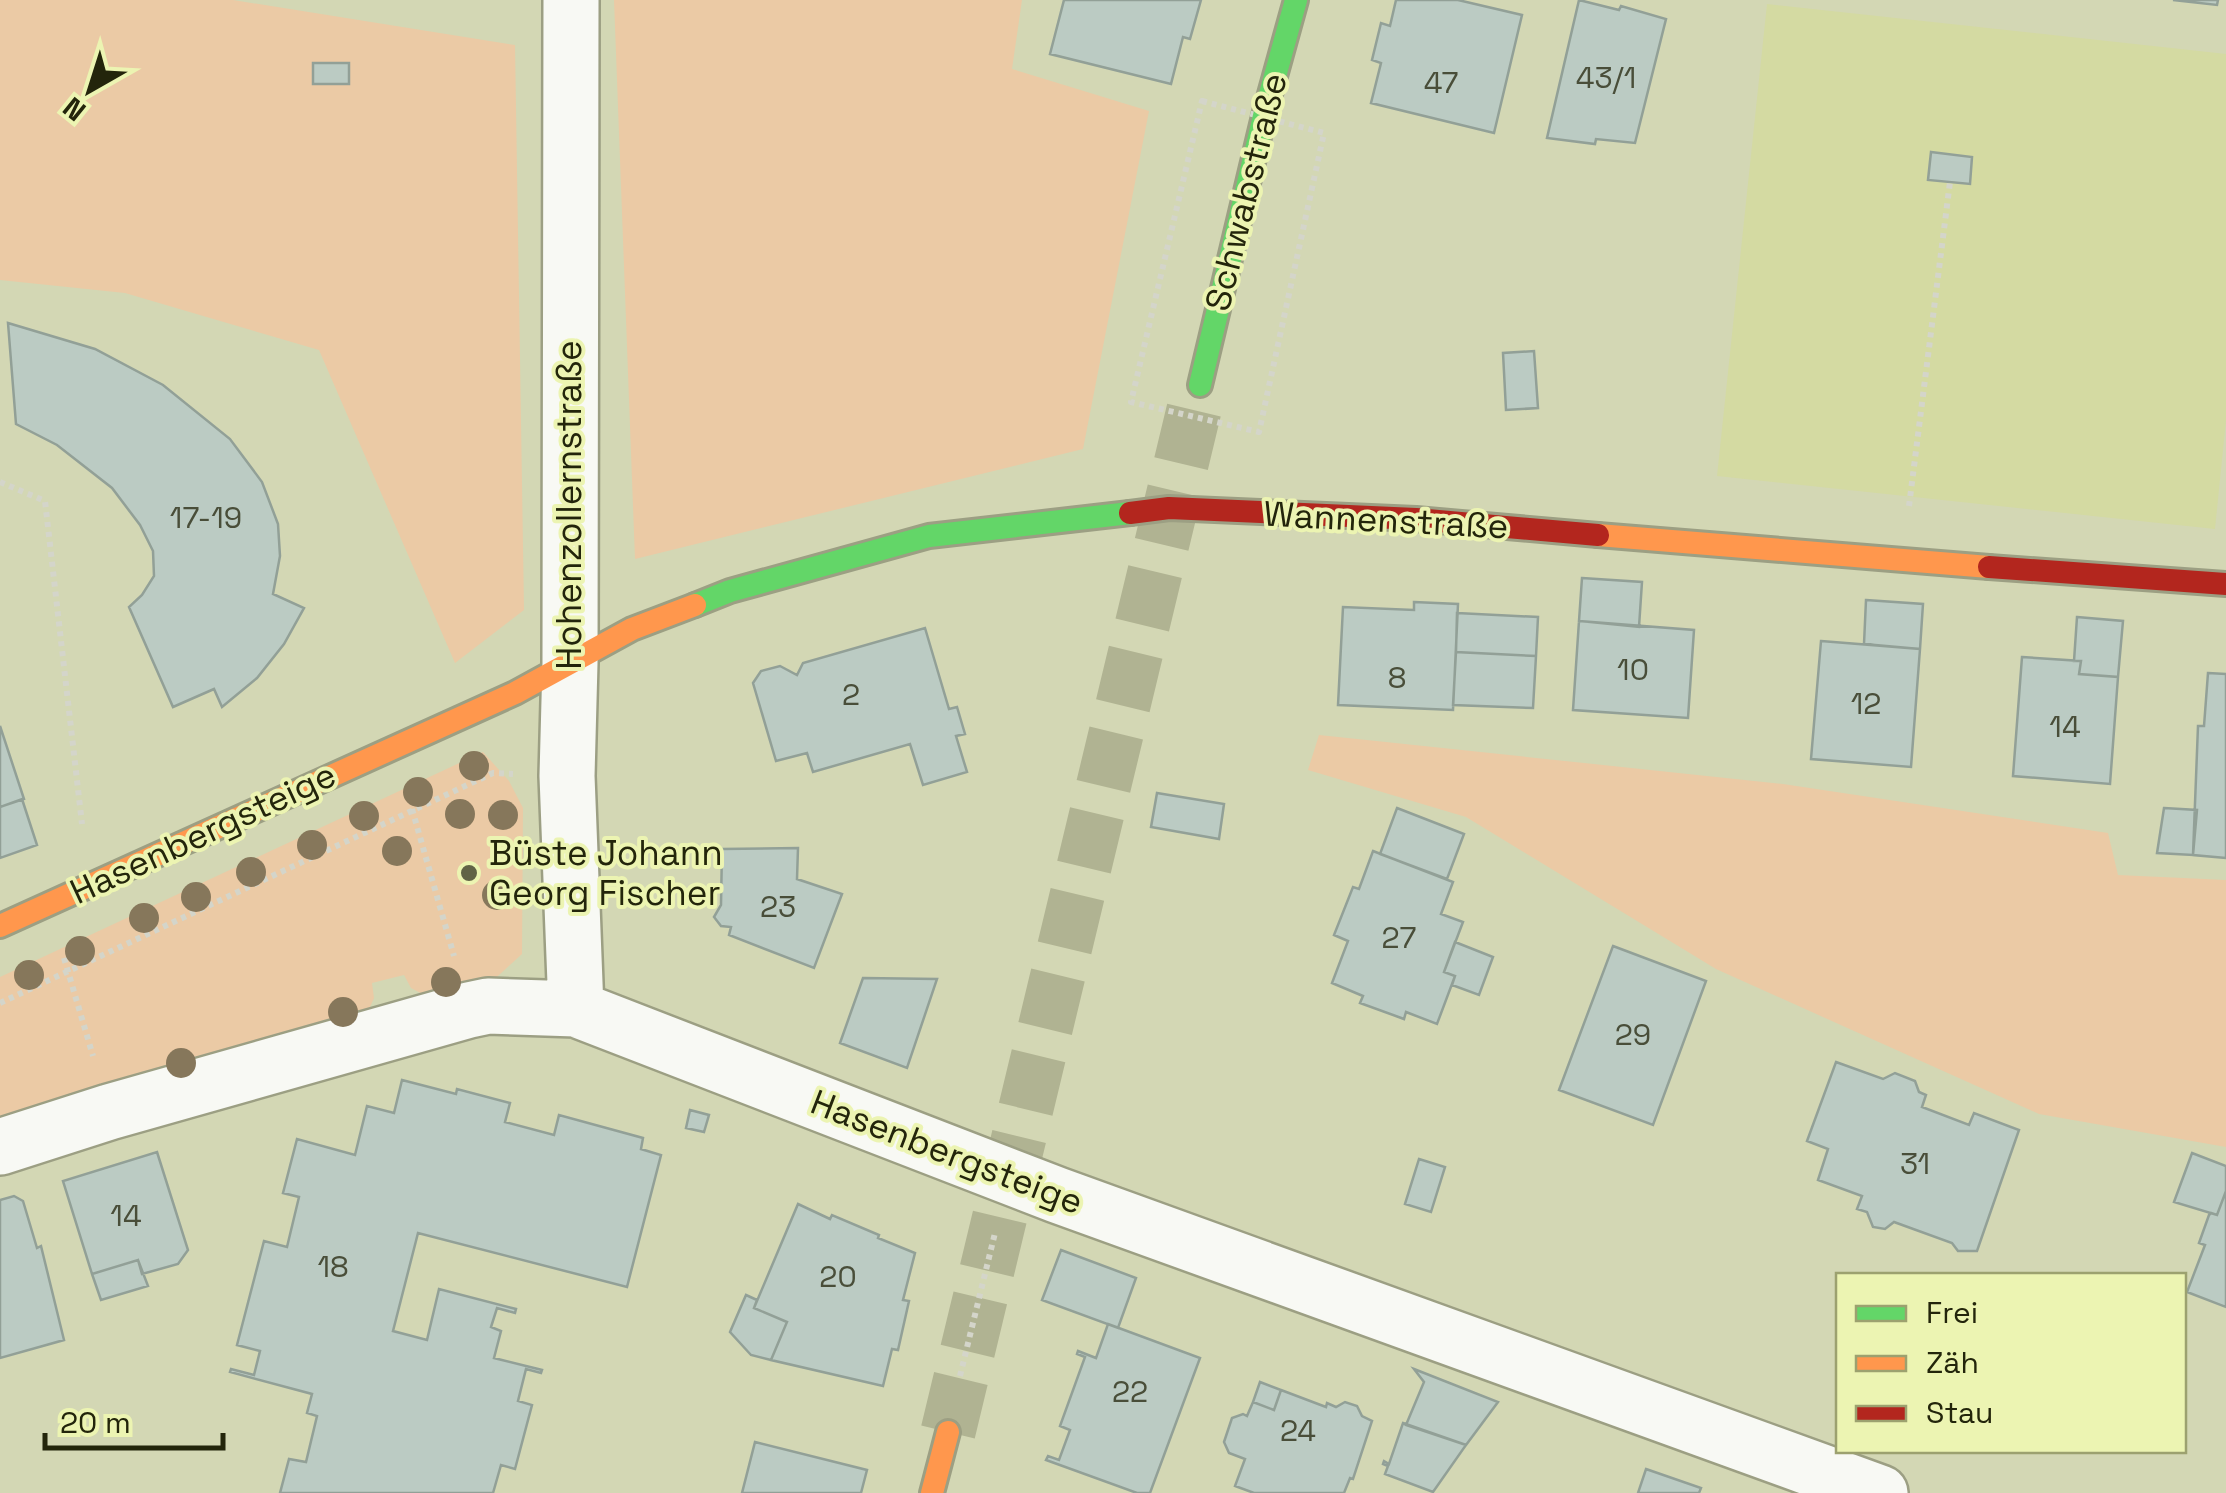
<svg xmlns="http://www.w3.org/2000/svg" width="2226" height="1493" font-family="'Space Grotesk',sans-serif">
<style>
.built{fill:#d4daa2}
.green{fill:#ebcaa5}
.building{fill:#bbcbc3;stroke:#92a097;stroke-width:2.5}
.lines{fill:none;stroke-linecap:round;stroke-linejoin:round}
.secondary-tunnel{stroke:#b0b392;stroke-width:55;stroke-dasharray:55 28;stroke-linecap:butt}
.street-casing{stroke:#9c9f83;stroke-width:60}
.fast-casing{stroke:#9c9f83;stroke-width:28}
.slow-casing{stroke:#9c9f83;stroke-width:28}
.jam-casing{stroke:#9c9f83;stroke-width:28}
.path{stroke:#d4d5ca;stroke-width:6;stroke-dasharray:5 5;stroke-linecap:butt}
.street{stroke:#f8f9f4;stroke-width:55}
.fast{stroke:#63d668;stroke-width:22}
.slow{stroke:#ff974d;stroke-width:22}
.jam{stroke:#b3261e;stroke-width:22}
.tree{fill:#86775b}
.poi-dot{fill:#616346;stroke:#ecf4b2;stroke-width:4}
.labels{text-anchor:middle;stroke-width:8;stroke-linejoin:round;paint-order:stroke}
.number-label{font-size:30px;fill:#494e39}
.street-label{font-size:35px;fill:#23250b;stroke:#ecf4b2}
.poi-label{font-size:35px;fill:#23250b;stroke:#ecf4b2;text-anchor:start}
</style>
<rect width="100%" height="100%" fill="#d3d7b4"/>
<path class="built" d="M 1767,4 L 2226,54 L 2226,420 L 2215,529 L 1717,476 Z"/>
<path class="green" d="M 0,0 L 233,0 L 515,45 L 524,610 L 455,663 L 319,350 L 125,293 L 0,280 Z
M 614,0 L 1022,0 L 1012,69 L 1149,111 L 1083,449 L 635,559 Z
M 1319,735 L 1783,784 L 2108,833 L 2118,875 L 2226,880 L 2226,1147 L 2039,1114 L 1716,969 L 1466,817 L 1308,770 Z
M 483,752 L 509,781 L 523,808 L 522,954 L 488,985 L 430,998 L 411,988 L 404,975 L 372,983 L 374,998 L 366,1016 L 0,1132 L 0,977 Z"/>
<path class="building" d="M 1201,0 L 1190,39 L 1183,37 L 1171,84 L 1050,54 L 1064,0 Z
M 1396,0 L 1458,0 L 1522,15 L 1494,133 L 1371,103 L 1381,63 L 1372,60 L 1381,23 L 1390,26 Z
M 1579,0 L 1619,10 L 1621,6 L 1666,19 L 1635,143 L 1596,139 L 1595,144 L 1547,138 Z
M 2173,0 L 2218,0 L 2217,5 Z
M 313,63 L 349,63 L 349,84 L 313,84 Z
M 1931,152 L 1972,157 L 1970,184 L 1928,180 Z
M 8,323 L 95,349 L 163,385 L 230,439 L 262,482 L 278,524 L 280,556 L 273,594 L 304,608 L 284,644 L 257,678 L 222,707 L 214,689 L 173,707 L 129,607 L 142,595 L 154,576 L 153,551 L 140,525 L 112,488 L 57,445 L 16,424 Z
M 1534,351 L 1538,408 L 1506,410 L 1503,353 Z
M 1582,578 L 1642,582 L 1639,627 L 1579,621 Z
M 1866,600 L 1923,604 L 1920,649 L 1864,644 Z
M 1414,602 L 1458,604 L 1453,710 L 1338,705 L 1343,607 L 1414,610 Z
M 1457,613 L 1538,617 L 1536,656 L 1456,652 Z
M 2077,617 L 2123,621 L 2118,677 L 2079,674 L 2081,661 L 2074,661 Z
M 1579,621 L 1694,630 L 1688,718 L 1573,710 Z
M 925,628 L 949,709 L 957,707 L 965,734 L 956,736 L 967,772 L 923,785 L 910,744 L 813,772 L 807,753 L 776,761 L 753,683 L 761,671 L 780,666 L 797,675 L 803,663 Z
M 1821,641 L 1920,649 L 1911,767 L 1811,759 Z
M 1456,652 L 1536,656 L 1533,708 L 1453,705 Z
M 2022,657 L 2081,661 L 2079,674 L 2118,677 L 2110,784 L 2013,776 Z
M 2208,673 L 2226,674 L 2226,858 L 2193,855 L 2198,726 L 2204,726 Z
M 0,726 L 24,799 L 0,807 Z
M 1157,793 L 1224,804 L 1219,839 L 1151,827 Z
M 22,799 L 37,845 L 0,858 L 0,807 Z
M 1397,808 L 1464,834 L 1447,879 L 1380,854 Z
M 2164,808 L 2197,810 L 2193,855 L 2157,853 Z
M 798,848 L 797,879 L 842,894 L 814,968 L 729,935 L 731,927 L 721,926 L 714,917 L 721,905 L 722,849 Z
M 1373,851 L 1453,882 L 1441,914 L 1463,922 L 1444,972 L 1455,976 L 1437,1024 L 1406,1012 L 1404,1019 L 1360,1003 L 1363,996 L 1332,983 L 1348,941 L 1334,935 L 1353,887 L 1359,889 Z
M 1455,942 L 1493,957 L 1479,995 L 1452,985 L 1455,976 L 1444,972 Z
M 1613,946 L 1706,981 L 1653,1125 L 1559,1090 Z
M 863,978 L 937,979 L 907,1068 L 840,1043 Z
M 1836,1062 L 1883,1079 L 1895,1073 L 1915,1081 L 1919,1092 L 1926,1095 L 1922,1107 L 1969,1125 L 1974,1113 L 2019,1130 L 1977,1251 L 1958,1251 L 1952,1243 L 1894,1222 L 1885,1229 L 1873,1227 L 1867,1212 L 1857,1209 L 1862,1196 L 1818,1180 L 1828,1149 L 1807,1141 Z
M 402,1080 L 456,1094 L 457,1089 L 510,1103 L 505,1122 L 554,1135 L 559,1115 L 643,1138 L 641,1149 L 661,1155 L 627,1287 L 418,1233 L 393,1331 L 427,1340 L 439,1289 L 516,1309 L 515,1313 L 497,1308 L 491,1327 L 501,1331 L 494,1358 L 542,1370 L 541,1373 L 526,1369 L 518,1401 L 532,1405 L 515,1469 L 501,1465 L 493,1493 L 280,1493 L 289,1459 L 306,1462 L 317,1416 L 307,1413 L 312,1394 L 230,1372 L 231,1369 L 254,1375 L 260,1351 L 237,1345 L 264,1241 L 287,1247 L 299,1197 L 283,1193 L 297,1139 L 355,1155 L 367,1106 L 394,1113 Z
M 690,1110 L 709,1115 L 704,1132 L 686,1128 Z
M 157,1152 L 188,1250 L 178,1264 L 142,1274 L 138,1260 L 92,1274 L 63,1181 Z
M 2192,1153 L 2226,1166 L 2226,1191 L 2217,1215 L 2174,1202 Z
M 1419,1159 L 1445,1167 L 1431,1212 L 1405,1204 Z
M 2226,1191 L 2226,1307 L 2187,1292 L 2205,1245 L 2199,1243 L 2209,1215 L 2211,1213 L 2217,1215 Z
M 14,1196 L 23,1201 L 37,1248 L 41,1246 L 64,1340 L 0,1358 L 0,1200 Z
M 798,1204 L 830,1219 L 832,1215 L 879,1235 L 878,1238 L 915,1253 L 903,1300 L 909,1301 L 898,1350 L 892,1349 L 883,1386 L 771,1360 L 787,1322 L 754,1308 Z
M 1061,1250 L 1136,1278 L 1118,1328 L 1042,1300 Z
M 138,1260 L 148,1286 L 101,1300 L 92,1274 Z
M 746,1295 L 757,1300 L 754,1308 L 787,1322 L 771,1360 L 751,1355 L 730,1332 Z
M 1108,1324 L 1200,1358 L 1150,1493 L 1137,1493 L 1046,1460 L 1048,1456 L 1059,1460 L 1070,1430 L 1060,1426 L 1085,1357 L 1077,1354 L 1078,1351 L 1096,1358 Z
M 1414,1369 L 1498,1402 L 1466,1445 L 1406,1425 L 1424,1382 Z
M 1260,1382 L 1281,1390 L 1274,1410 L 1253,1402 Z
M 1281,1390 L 1326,1407 L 1327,1403 L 1336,1407 L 1345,1402 L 1357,1406 L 1362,1416 L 1372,1421 L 1353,1479 L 1350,1478 L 1344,1493 L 1254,1493 L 1235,1486 L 1245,1459 L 1229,1453 L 1224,1442 L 1232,1418 L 1243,1414 L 1247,1416 L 1253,1402 L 1274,1410 Z
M 1403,1423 L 1466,1445 L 1433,1492 L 1385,1474 L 1388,1466 L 1383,1464 L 1384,1461 L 1389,1464 Z
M 755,1442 L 867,1470 L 861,1493 L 742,1493 Z
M 1646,1469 L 1701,1488 L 1699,1493 L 1638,1493 Z"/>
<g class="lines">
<path class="secondary-tunnel" d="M 948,1432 L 1200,385"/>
<defs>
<path id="street" d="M 571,0 L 570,663 L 567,776 L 576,1009
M 0,1147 L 109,1112 L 469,1010 L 488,1006 L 576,1009 L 1057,1195 L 1880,1493"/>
<path id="fast" d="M 1200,385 L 1264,116 L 1296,0
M 695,605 L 730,591 L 929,536 L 1130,513"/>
<path id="slow" d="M 1598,535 L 1989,567
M 0,926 L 515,693 L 632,629 L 695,605
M 932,1493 L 948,1432"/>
<path id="jam" d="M 1130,513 L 1169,508 L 1416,519 L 1598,535
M 1989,567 L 2226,584"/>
</defs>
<use href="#street" class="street-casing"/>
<use href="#fast" class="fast-casing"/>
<use href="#slow" class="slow-casing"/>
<use href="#jam" class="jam-casing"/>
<path class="path" d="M 1202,101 L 1324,133 L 1259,432 L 1131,402 Z
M 0,482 L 45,501 L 82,824
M 1909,506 L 1950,182
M 412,809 L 454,956
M 64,958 L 93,1056
M 0,1003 L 493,773 L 513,774
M 960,1376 L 995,1233"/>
<use href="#street" class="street"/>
<use href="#fast" class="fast"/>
<use href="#slow" class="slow"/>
<use href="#jam" class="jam"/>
</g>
<g class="tree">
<circle cx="474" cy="766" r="15"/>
<circle cx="418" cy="792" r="15"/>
<circle cx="460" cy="814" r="15"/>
<circle cx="503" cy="815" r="15"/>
<circle cx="364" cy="816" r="15"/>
<circle cx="312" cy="845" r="15"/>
<circle cx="397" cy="851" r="15"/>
<circle cx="251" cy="872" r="15"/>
<circle cx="497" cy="895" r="15"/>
<circle cx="196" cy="897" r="15"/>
<circle cx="144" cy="918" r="15"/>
<circle cx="80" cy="951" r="15"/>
<circle cx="29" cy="975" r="15"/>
<circle cx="446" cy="982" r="15"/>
<circle cx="343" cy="1012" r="15"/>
<circle cx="181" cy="1063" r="15"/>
</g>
<circle class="poi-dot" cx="469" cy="873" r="10"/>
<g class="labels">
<g class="number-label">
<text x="1606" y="88">43/1</text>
<text x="1441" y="93">47</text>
<text x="206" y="528">17-19</text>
<text x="1633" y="680">10</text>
<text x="1397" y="688">8</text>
<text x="851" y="705">2</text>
<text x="1866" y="714">12</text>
<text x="2065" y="737">14</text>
<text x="778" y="917">23</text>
<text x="1399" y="948">27</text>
<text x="1633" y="1045">29</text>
<text x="1915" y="1174">31</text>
<text x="126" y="1226">14</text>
<text x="333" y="1277">18</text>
<text x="838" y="1287">20</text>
<text x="1130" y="1402">22</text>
<text x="1298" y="1441">24</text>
</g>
<g class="street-label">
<text transform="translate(1246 192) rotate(-76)" y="12">Schwabstraße</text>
<text transform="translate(569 505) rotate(-90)" y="12">Hohenzollernstraße</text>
<text transform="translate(1386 520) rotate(3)" y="12">Wannenstraße</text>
<text transform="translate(203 833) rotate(-25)" y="12">Hasenbergsteige</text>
<text transform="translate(947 1152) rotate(21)" y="12">Hasenbergsteige</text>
</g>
<g class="poi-label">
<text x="489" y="865">Büste Johann<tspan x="489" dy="40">Georg Fischer</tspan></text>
</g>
</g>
<rect x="1836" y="1273" width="350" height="180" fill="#ecf4b2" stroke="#9ca16f" stroke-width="2.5"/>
<rect x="1856" y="1306" width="50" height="15" fill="#63d668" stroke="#9ca16f" stroke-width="2.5"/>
<text x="1926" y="1323" font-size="30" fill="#23250b">Frei</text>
<rect x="1856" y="1356" width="50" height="15" fill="#ff974d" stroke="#9ca16f" stroke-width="2.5"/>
<text x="1926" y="1373" font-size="30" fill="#23250b">Zäh</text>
<rect x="1856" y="1406" width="50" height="15" fill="#b3261e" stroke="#9ca16f" stroke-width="2.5"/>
<text x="1926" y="1423" font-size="30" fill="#23250b">Stau</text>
<g transform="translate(90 90) rotate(219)" stroke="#ecf4b2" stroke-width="8" paint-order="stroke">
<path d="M0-8L18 38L0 25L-18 38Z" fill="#23250b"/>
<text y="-15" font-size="28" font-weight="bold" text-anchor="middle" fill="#23250b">N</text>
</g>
<path d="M45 1433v15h178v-15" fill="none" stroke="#23250b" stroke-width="5"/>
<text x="60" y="1433" font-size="30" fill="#23250b" stroke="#ecf4b2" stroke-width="8" paint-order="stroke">20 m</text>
</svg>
